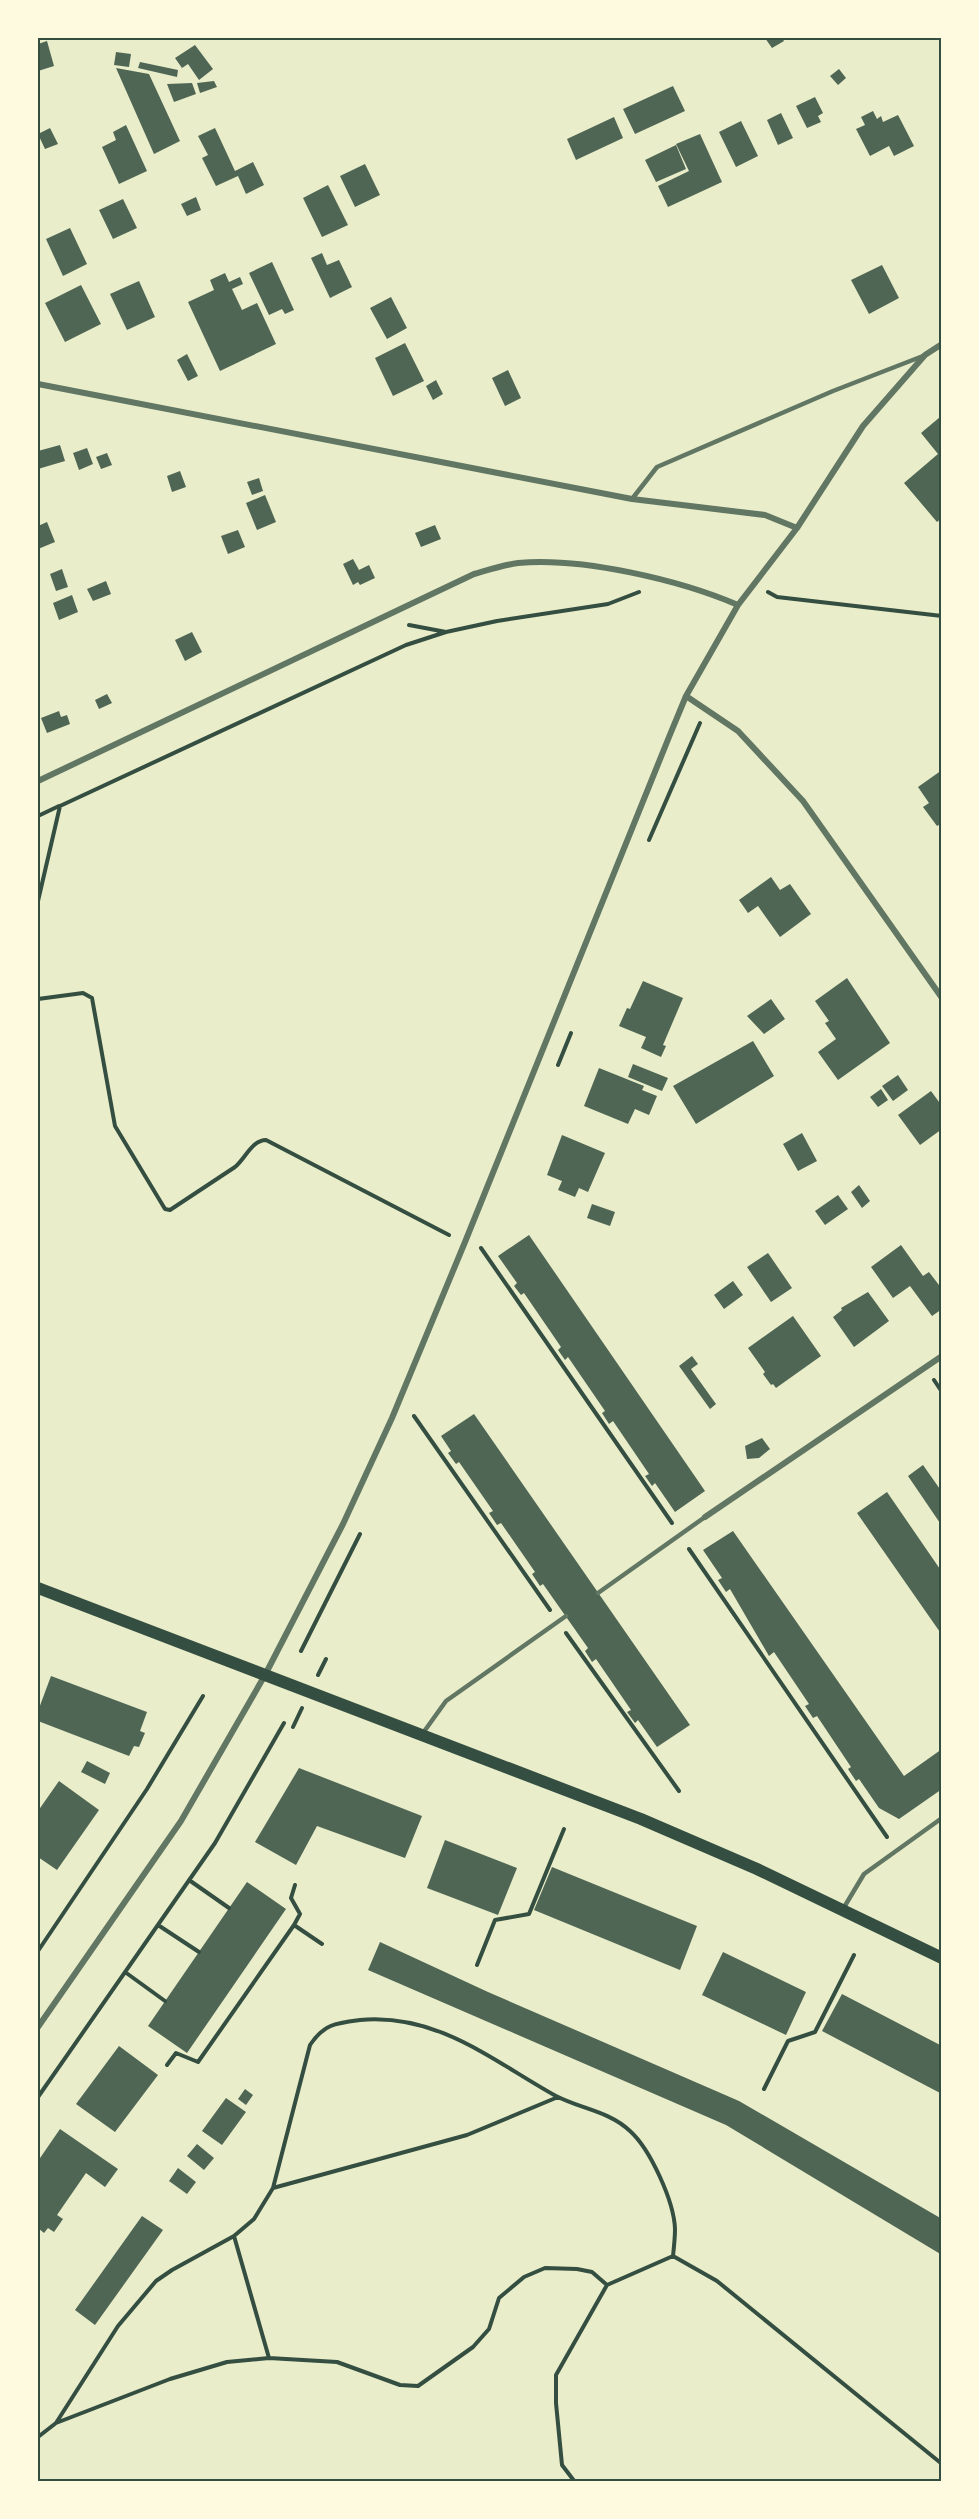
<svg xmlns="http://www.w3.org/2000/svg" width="979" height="2519" font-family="Bitter,serif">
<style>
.building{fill:#4f6655}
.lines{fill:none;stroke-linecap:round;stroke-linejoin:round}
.path{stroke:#344e41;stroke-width:4}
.service{stroke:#617663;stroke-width:4.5}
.minor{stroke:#617663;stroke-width:6}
.secondary{stroke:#344e41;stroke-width:12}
.neatline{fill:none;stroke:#344e41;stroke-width:2}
</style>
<rect width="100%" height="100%" fill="#e9edc9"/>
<path class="building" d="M 765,38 L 782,38 L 784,41 L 772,48 Z
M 47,41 L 54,66 L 38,71 L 38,44 Z
M 195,45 L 213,69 L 199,80 L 188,64 L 182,68 L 175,58 Z
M 116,52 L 131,54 L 129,67 L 114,65 Z
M 140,62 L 178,70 L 177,77 L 138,68 Z
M 116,68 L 149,74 L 180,141 L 154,154 Z
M 839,69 L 846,78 L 838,85 L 830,76 Z
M 214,81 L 217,87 L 200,93 L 197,83 Z
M 192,83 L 196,94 L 174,102 L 167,84 Z
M 673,86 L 685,111 L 635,134 L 623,109 Z
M 815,97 L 823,113 L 818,116 L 821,122 L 807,128 L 796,106 Z
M 873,111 L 877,119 L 881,116 L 883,122 L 898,115 L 914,146 L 894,156 L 889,146 L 870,156 L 856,129 L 865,125 L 861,117 Z
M 781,113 L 793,138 L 778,145 L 767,120 Z
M 614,117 L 623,138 L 576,160 L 567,139 Z
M 741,121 L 758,156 L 736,167 L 719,132 Z
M 126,125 L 147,171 L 119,184 L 102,147 L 116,140 L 113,132 Z
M 50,128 L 58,144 L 45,149 L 38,134 Z
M 215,128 L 235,171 L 253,162 L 264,185 L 246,194 L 238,176 L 216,186 L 202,158 L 208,155 L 198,136 Z
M 700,134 L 722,182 L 668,207 L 658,186 L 689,171 L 676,144 Z
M 676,145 L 686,169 L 656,182 L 645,160 Z
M 365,164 L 380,195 L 355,207 L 340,176 Z
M 328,185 L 348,225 L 322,237 L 303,198 Z
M 196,197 L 201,210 L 187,216 L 181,204 Z
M 123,199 L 137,228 L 113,239 L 99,210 Z
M 70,228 L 87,264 L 63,276 L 46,239 Z
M 322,253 L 327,265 L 339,260 L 352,287 L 330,298 L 311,258 Z
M 272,262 L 294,310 L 285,314 L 282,309 L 269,315 L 249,273 Z
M 882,265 L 899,298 L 869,314 L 851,280 Z
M 225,273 L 229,282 L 240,277 L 243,284 L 232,289 L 242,310 L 257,303 L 276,344 L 220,371 L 188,302 L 214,290 L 210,280 Z
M 139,281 L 155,317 L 127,330 L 110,294 Z
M 81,285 L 101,324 L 65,342 L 45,303 Z
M 391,297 L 407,328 L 387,339 L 370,308 Z
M 405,343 L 424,381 L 393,396 L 375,358 Z
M 187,354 L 198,376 L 188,381 L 177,360 Z
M 508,370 L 521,398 L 505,406 L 492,378 Z
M 436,380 L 443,394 L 433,400 L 426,386 Z
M 940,417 L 942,518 L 937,522 L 904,483 L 938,454 L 921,433 Z
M 60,445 L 65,461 L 38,469 L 38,451 Z
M 87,448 L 93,464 L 79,470 L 73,453 Z
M 107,453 L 112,465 L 101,469 L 96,457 Z
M 180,471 L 186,487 L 172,492 L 167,476 Z
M 259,478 L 263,491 L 252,495 L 247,482 Z
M 265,495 L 276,522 L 257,530 L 246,503 Z
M 47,522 L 55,542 L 38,549 L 38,526 Z
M 435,525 L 441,539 L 421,547 L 415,533 Z
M 238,530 L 245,547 L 228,554 L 221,536 Z
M 353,559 L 359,570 L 369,565 L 375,578 L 360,585 L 358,582 L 353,585 L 343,564 Z
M 62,569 L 68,587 L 56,591 L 50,574 Z
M 106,581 L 111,594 L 93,601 L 87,589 Z
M 72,595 L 78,612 L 59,620 L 53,603 Z
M 192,632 L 202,652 L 185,661 L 175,640 Z
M 107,694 L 112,703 L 99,709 L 95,700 Z
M 59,711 L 61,717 L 67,715 L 70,724 L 47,733 L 41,718 Z
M 942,770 L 942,823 L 937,826 L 923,807 L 929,803 L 918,787 Z
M 771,877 L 780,890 L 790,884 L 811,914 L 780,937 L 758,906 L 748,913 L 739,900 Z
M 847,978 L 890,1043 L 838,1080 L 818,1052 L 836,1039 L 825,1023 L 829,1021 L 815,1001 Z
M 643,981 L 683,998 L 663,1045 L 666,1046 L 661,1057 L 641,1048 L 646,1037 L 619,1026 L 627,1008 L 630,1009 Z
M 771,999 L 785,1019 L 764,1034 L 747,1016 Z
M 753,1041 L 774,1076 L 696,1124 L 673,1086 Z
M 633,1064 L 668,1078 L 662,1091 L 628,1077 Z
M 599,1068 L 644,1086 L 642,1090 L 657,1096 L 649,1115 L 635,1109 L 628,1124 L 584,1106 Z
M 898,1075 L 908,1090 L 893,1101 L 882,1086 Z
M 881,1089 L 888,1100 L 878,1107 L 870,1097 Z
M 931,1091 L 942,1106 L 942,1129 L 920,1145 L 898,1115 Z
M 802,1133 L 817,1161 L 798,1171 L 783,1144 Z
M 562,1135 L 605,1153 L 588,1192 L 579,1188 L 575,1197 L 558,1190 L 562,1181 L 547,1175 Z
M 859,1185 L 870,1201 L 862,1208 L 851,1192 Z
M 838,1195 L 848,1209 L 825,1225 L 815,1211 Z
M 592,1204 L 615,1212 L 610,1226 L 587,1218 Z
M 529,1235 L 705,1491 L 675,1512 L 655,1483 L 652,1486 L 645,1476 L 649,1474 L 613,1421 L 609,1424 L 602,1413 L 605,1411 L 568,1357 L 565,1360 L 558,1350 L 561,1347 L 524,1293 L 521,1295 L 514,1286 L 517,1283 L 498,1256 Z
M 901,1245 L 923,1276 L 929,1272 L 942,1289 L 942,1309 L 932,1316 L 910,1286 L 893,1298 L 871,1267 Z
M 768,1253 L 792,1288 L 771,1302 L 747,1267 Z
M 733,1281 L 743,1295 L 724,1309 L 714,1295 Z
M 868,1292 L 889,1321 L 854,1347 L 833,1317 L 842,1310 L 841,1308 Z
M 793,1316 L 821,1356 L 776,1388 L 773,1384 L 771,1385 L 763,1374 L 765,1372 L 748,1348 Z
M 692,1356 L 698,1364 L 691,1369 L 716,1404 L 710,1409 L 679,1366 Z
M 474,1414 L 690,1725 L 657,1747 L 638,1720 L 635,1723 L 627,1712 L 631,1710 L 596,1659 L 592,1662 L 585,1651 L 588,1648 L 543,1584 L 540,1586 L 532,1574 L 535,1572 L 501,1523 L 497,1525 L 489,1513 L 493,1511 L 459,1462 L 456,1464 L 448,1453 L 451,1451 L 441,1436 Z
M 762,1438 L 770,1449 L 759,1458 L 747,1459 L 745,1446 Z
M 923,1465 L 942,1492 L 942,1526 L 908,1476 Z
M 887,1492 L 942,1572 L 942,1635 L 857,1513 Z
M 733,1531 L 904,1776 L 942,1749 L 942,1789 L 899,1819 L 879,1808 L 859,1779 L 856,1781 L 848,1769 L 851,1767 L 817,1716 L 813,1718 L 805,1706 L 809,1704 L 774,1652 L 769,1656 L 730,1589 L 726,1592 L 718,1580 L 722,1578 L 703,1550 Z
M 51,1676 L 147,1712 L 140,1731 L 145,1733 L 139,1747 L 134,1746 L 129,1756 L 38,1721 L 38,1711 Z
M 87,1761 L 110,1773 L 105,1784 L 81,1772 Z
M 299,1768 L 422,1816 L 405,1858 L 317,1826 L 296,1865 L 255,1842 Z
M 59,1781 L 99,1810 L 57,1870 L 38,1857 L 38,1811 Z
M 445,1840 L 517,1868 L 498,1915 L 427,1888 Z
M 552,1867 L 697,1926 L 680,1970 L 534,1910 Z
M 247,1882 L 286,1909 L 187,2053 L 148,2026 Z
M 380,1942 L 488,1992 L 739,2101 L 942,2219 L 942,2255 L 726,2125 L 368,1970 Z
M 723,1952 L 806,1992 L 786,2035 L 702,1995 Z
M 842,1994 L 942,2046 L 942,2094 L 822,2031 Z
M 119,2046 L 158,2075 L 115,2132 L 76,2104 Z
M 245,2089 L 253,2095 L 246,2105 L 238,2099 Z
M 226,2098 L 246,2112 L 222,2145 L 202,2131 Z
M 60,2129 L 118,2169 L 105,2187 L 86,2173 L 57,2215 L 63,2219 L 54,2232 L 48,2228 L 44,2233 L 38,2228 L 38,2161 Z
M 197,2144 L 214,2158 L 204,2170 L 187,2156 Z
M 178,2168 L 196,2182 L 187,2194 L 169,2181 Z
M 142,2216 L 163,2230 L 95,2325 L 75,2310 Z"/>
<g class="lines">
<path class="path" d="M 768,592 L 777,597 L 942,616
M 409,625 L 446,632 L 497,621 L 608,604 L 639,592
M 38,816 L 59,806
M 649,840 L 700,723
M 38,901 L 60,806 L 406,645 L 446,632
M 38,999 L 83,993 L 92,998 L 115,1126 L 165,1209 L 170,1210 L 235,1167 C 245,1159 252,1140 266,1140 L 449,1235
M 558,1065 L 571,1033
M 481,1248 L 672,1523
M 934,1380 L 942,1392
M 414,1416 L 550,1610
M 689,1549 L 887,1837
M 566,1633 L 679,1791
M 301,1651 L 360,1534
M 318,1675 L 326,1659
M 293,1727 L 302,1708
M 189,1880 L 229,1908
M 295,1885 L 291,1898 L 300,1914 L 294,1925 L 322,1944
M 158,1925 L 199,1952
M 38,1951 L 147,1789 L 203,1696
M 477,1965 L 495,1920 L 529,1914 L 564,1829
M 125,1972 L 165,2001
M 167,2065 L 176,2053 L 198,2062 L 294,1925
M 764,2089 L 788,2041 L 815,2032 L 854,1955
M 38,2097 L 215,1843 L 284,1723
M 273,2188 L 467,2135 L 558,2097
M 234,2236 L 269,2358
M 673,2256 L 717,2281 L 942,2464
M 56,2423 L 118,2326 L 156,2281 L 172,2270 L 234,2236 L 254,2219 L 273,2188 L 310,2045 C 324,2024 336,2023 360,2020 C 438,2013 493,2061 556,2096 C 581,2109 609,2111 630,2131 C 650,2149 674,2201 675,2229 C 675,2238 674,2247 673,2256
M 38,2437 L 56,2423 L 170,2379 L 227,2362 L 269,2358 L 337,2362 L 400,2385 L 418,2386 L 473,2347 L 489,2329 L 499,2298 L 524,2277 L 545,2268 L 577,2269 L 592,2272 L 607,2285
M 575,2482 L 562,2465 L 556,2403 L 556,2375 L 607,2285 L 673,2256"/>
<path class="service" d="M 632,499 L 657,467 L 833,391 L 923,356
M 598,1593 L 705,1517
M 423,1733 L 446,1701 L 566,1616
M 843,1909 L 864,1874 L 942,1818"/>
<path class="minor" d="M 38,384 L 632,499 L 765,515 L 797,528
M 686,696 L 738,731 L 803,801 L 942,998
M 38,781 L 474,574 C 488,570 503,565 518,563 C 582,557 680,580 738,605
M 705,1517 L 942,1356
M 38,2027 L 181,1821 L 265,1675 L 343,1524 L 392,1418 L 465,1242 L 669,737 L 686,696 L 738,605 L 797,528 L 863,426 L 925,355 L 942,344"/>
<path class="secondary" d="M 38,1588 L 641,1819 L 757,1869 L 942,1958"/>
</g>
<rect width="979" height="2519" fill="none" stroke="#fefae0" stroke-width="78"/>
<rect x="39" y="39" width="901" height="2441" class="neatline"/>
</svg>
